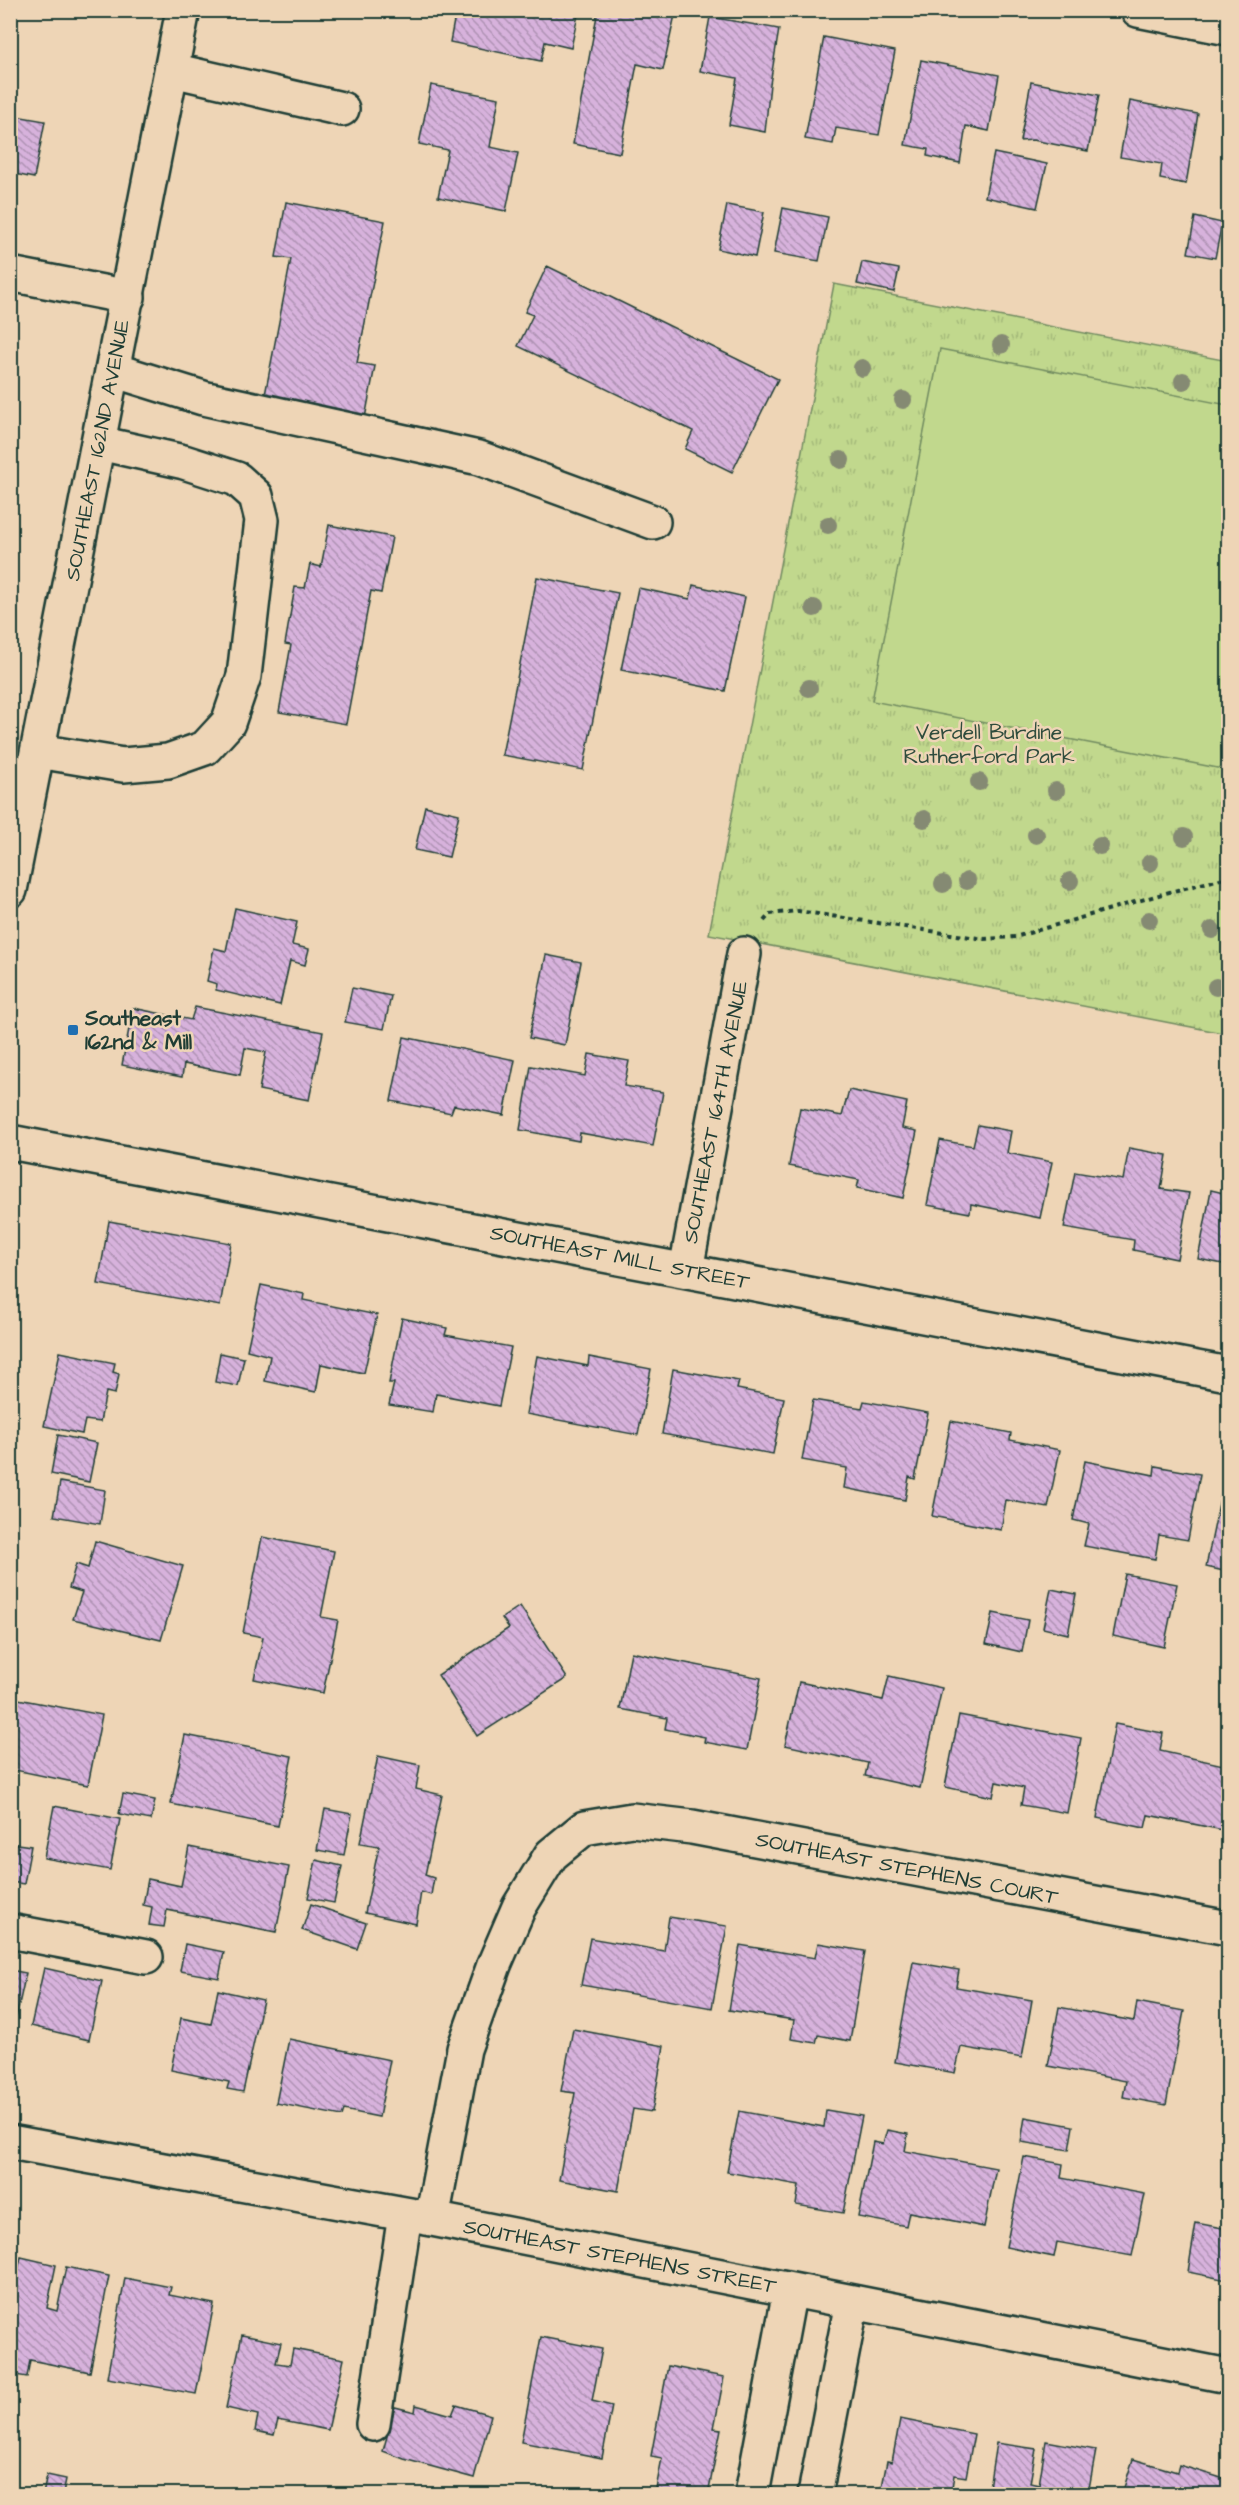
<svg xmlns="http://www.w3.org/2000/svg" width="1239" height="2505" font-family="'Architects Daughter',sans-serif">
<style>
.park{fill:url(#park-tufts);stroke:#708a60;stroke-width:1.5}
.pitch{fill:#c1d88d;stroke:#708a60;stroke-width:1.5}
.building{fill:url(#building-back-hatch);stroke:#1f3d34;stroke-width:1.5}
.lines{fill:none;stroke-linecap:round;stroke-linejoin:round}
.minor-casing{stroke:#1f3d34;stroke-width:38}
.major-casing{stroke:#1f3d34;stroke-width:38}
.path{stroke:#1f3d34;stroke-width:4;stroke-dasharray:4.5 4.5;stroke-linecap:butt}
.minor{stroke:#eed5b6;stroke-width:33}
.major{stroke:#eed5b6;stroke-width:33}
.tree{fill:#858a73}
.poi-dot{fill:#1f6fb2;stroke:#eed5b6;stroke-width:2}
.labels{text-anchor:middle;stroke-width:5;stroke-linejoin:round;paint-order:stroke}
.street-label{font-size:21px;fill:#1f3d34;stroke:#eed5b6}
.park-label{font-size:21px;fill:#2f4c3d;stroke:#eed5b6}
.poi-label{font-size:21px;font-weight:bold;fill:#1f3d34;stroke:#eed5b6;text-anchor:start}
</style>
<defs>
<pattern id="park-tufts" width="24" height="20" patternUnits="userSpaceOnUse" patternTransform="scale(1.5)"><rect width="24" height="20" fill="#c1d88d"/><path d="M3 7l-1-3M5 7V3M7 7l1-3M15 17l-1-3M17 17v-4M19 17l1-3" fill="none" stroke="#a5ba7a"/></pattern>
<pattern id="building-back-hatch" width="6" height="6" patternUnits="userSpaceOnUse" patternTransform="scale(1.5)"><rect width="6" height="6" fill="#d7b2dc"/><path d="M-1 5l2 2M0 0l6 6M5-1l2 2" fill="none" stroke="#ae92b3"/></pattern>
</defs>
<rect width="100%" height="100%" fill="#eed5b6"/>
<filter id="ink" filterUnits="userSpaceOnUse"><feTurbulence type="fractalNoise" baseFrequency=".0167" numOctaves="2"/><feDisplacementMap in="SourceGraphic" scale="12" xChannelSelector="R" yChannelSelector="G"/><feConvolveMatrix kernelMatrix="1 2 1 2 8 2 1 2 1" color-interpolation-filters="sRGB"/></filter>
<g filter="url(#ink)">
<path class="park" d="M 834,284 L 1228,361 L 1228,1034 L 709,934 Z"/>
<path class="pitch" d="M 940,349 L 1228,405 L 1228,770 L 872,701 Z"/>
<path class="building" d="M 456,10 L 579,10 L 571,48 L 545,42 L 541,61 L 450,42 Z
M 598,10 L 676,10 L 663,70 L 637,64 L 620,153 L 573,144 Z
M 710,17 L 779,29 L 770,84 L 765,132 L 729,125 L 737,78 L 700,71 Z
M 824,37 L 895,51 L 879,135 L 836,128 L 833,144 L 805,139 Z
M 921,60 L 999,75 L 989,131 L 966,126 L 960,163 L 927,156 L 928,149 L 905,145 Z
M 1031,82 L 1099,95 L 1088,151 L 1033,140 L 1020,141 Z
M 431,85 L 499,98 L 490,147 L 518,153 L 506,211 L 438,197 L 448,150 L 419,144 Z
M 1130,101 L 1198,114 L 1186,184 L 1160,179 L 1162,164 L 1120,157 Z
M 10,115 L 45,121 L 34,178 L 10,173 Z
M 994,153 L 1047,164 L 1037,208 L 985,197 Z
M 286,202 L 385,221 L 357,363 L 375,366 L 365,418 L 265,395 L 291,259 L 276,257 Z
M 727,205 L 764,212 L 755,257 L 718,249 Z
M 783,208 L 828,217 L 819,261 L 774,253 Z
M 1195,217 L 1222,223 L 1215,258 L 1188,253 Z
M 862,262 L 899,269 L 894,292 L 857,284 Z
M 547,266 L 778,379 L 732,472 L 685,449 L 693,431 L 518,346 L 533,315 L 525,312 Z
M 329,525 L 392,537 L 381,593 L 371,591 L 346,724 L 279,712 L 291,645 L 285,644 L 295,587 L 305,588 L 310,564 L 321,567 Z
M 537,577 L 618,593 L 583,770 L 502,755 Z
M 693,585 L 745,597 L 725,691 L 621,670 L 638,588 L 690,599 Z
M 425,806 L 459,814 L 449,857 L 415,850 Z
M 235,908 L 297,922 L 292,945 L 309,949 L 305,965 L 290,961 L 280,1005 L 216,990 L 217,984 L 207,981 L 214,948 L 226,951 Z
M 546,955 L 581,962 L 565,1045 L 529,1038 Z
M 352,988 L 391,996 L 384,1029 L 345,1022 Z
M 195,1007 L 323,1032 L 309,1100 L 259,1090 L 266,1052 L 245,1048 L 240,1075 L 184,1064 L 182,1077 L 122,1065 L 133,1008 L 191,1020 Z
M 404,1037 L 515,1060 L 504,1115 L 454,1105 L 451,1113 L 391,1101 Z
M 589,1054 L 629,1061 L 624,1086 L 663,1092 L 653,1146 L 580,1133 L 579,1141 L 520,1130 L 531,1066 L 585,1076 Z
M 849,1090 L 907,1102 L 902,1128 L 917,1131 L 903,1198 L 857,1188 L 859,1180 L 789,1166 L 800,1108 L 842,1116 Z
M 978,1125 L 1011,1131 L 1007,1153 L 1052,1162 L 1040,1218 L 971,1204 L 970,1213 L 927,1205 L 940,1140 L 973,1146 Z
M 1129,1148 L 1167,1155 L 1161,1189 L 1189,1193 L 1177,1259 L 1133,1250 L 1134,1240 L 1064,1228 L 1075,1172 L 1123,1180 Z
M 1211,1190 L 1228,1194 L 1228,1265 L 1198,1259 Z
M 109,1221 L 231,1243 L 220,1306 L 98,1284 Z
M 261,1285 L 304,1294 L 303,1300 L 377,1315 L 364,1373 L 321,1364 L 316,1392 L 265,1381 L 270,1356 L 247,1350 Z
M 402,1318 L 447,1328 L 445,1335 L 511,1347 L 499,1406 L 436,1394 L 433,1412 L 389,1405 L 394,1383 L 389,1383 Z
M 60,1352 L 115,1363 L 113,1372 L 119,1374 L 115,1394 L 106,1392 L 100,1422 L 85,1420 L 82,1434 L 44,1426 Z
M 220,1353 L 244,1358 L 238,1386 L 215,1382 Z
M 537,1356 L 588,1366 L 589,1357 L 651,1369 L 638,1435 L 526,1414 Z
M 673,1369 L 739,1381 L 737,1389 L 784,1398 L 773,1454 L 662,1434 Z
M 813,1400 L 862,1408 L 864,1401 L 928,1413 L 915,1479 L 909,1477 L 905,1500 L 844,1488 L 847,1468 L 802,1460 Z
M 951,1421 L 1011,1433 L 1010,1440 L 1060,1450 L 1048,1508 L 1006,1500 L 1001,1530 L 932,1516 Z
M 58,1435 L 97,1443 L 89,1482 L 51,1474 Z
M 1085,1461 L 1154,1475 L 1155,1466 L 1200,1474 L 1188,1540 L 1159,1535 L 1155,1559 L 1084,1546 L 1089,1524 L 1073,1520 Z
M 60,1482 L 105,1490 L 100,1524 L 54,1516 Z
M 1223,1484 L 1228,1485 L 1228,1572 L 1206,1567 Z
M 262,1537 L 334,1551 L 321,1617 L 338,1620 L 323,1693 L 254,1679 L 263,1637 L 243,1633 Z
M 95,1541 L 183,1566 L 161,1640 L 73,1619 L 82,1592 L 69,1588 L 76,1564 L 88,1568 Z
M 1125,1574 L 1177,1584 L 1164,1647 L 1113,1636 Z
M 1051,1589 L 1076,1594 L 1068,1634 L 1043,1628 Z
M 520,1606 L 567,1678 L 477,1736 L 438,1675 L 509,1628 L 502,1618 Z
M 993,1613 L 1028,1620 L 1022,1652 L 986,1644 Z
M 631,1652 L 761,1678 L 747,1750 L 704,1742 L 705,1737 L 665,1729 L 667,1718 L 620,1709 Z
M 889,1676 L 942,1688 L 920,1788 L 865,1776 L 868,1763 L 785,1745 L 799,1682 L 883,1700 Z
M 18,1699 L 102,1715 L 88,1785 L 10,1769 L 10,1717 L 14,1718 Z
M 959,1715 L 1081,1738 L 1067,1813 L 1021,1805 L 1024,1788 L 996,1782 L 993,1797 L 945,1787 Z
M 1115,1724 L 1163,1733 L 1160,1751 L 1228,1766 L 1228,1803 L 1223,1830 L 1148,1815 L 1145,1828 L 1097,1818 Z
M 185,1735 L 292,1756 L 278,1826 L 171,1804 Z
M 378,1756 L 420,1765 L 416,1789 L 442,1795 L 425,1875 L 434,1878 L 431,1895 L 421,1892 L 416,1924 L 365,1913 L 379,1846 L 360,1843 Z
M 123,1794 L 155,1800 L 151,1820 L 119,1814 Z
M 54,1806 L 120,1819 L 110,1870 L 44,1858 Z
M 325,1809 L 352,1814 L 344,1855 L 317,1850 Z
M 10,1843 L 31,1846 L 24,1884 L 10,1882 Z
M 189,1847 L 289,1867 L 276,1932 L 167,1910 L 164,1927 L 149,1925 L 152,1907 L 143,1905 L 148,1879 L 181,1886 Z
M 316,1860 L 342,1866 L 334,1903 L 308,1898 Z
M 311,1904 L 366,1923 L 357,1949 L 302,1930 Z
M 669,1917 L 727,1926 L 712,2008 L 581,1985 L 590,1938 L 664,1951 Z
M 818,1943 L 865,1951 L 850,2041 L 818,2035 L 816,2043 L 791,2039 L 794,2020 L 729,2010 L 740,1945 L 815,1958 Z
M 185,1944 L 224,1952 L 219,1978 L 180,1971 Z
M 913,1962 L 959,1970 L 956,1987 L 1032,2000 L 1022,2058 L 961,2047 L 955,2073 L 895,2062 Z
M 44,1968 L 102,1981 L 89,2040 L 31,2026 Z
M 10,1970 L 26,1973 L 14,2027 L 10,2026 Z
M 218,1990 L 263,2000 L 243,2092 L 227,2089 L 229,2082 L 171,2070 L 181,2018 L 211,2024 Z
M 1137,2002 L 1184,2011 L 1166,2105 L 1123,2097 L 1126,2081 L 1048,2066 L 1059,2007 L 1134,2021 Z
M 573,2029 L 664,2046 L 652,2112 L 633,2109 L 618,2191 L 559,2180 L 575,2093 L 561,2091 Z
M 289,2039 L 390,2060 L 379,2117 L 344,2110 L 342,2116 L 276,2103 Z
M 1228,2089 L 1228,2128 L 1221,2126 Z
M 826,2110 L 862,2116 L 843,2213 L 796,2205 L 799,2185 L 727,2172 L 739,2111 L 824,2127 Z
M 1025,2117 L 1073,2126 L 1069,2150 L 1021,2142 Z
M 887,2130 L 908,2134 L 905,2151 L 996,2168 L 984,2227 L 909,2212 L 906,2226 L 858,2217 L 873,2142 L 883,2144 Z
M 1024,2157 L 1063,2164 L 1061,2178 L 1145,2194 L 1132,2256 L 1057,2242 L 1054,2257 L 1006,2247 Z
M 1196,2223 L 1228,2229 L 1228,2294 L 1224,2293 L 1227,2280 L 1188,2272 Z
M 21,2257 L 56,2265 L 47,2308 L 57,2311 L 66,2267 L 109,2276 L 90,2372 L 30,2360 L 27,2377 L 10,2374 L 10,2306 Z
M 125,2278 L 171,2287 L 169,2295 L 214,2304 L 196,2394 L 107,2378 Z
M 242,2335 L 281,2343 L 276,2363 L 290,2365 L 293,2349 L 344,2359 L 328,2430 L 278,2420 L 274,2435 L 255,2431 L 258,2415 L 226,2408 Z
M 541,2337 L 602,2349 L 592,2401 L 612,2406 L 602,2458 L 521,2442 Z
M 668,2366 L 724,2377 L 714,2428 L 721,2429 L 708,2494 L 655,2494 L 662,2458 L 651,2456 Z
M 416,2405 L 452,2415 L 456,2405 L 491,2415 L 474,2478 L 404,2459 L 383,2451 L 395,2407 L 415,2412 Z
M 900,2419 L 974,2434 L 966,2477 L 954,2475 L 951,2494 L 888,2494 L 881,2492 L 887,2461 L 892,2462 Z
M 1046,2441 L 1096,2450 L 1088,2494 L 988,2494 L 996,2443 L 1036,2449 L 1030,2483 L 1039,2485 Z
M 1133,2459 L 1177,2472 L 1179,2465 L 1228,2480 L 1228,2494 L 1122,2494 Z
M 47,2475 L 66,2479 L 63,2494 L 43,2494 Z"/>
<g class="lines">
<defs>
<path id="minor" d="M 1138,10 L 1228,28
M 172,70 L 342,109
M 10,274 L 128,297
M 113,370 L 203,398 L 479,458 L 653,522
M 38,751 L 123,765 L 168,761 L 205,748 L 228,723 L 244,676 L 262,520 L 256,496 L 237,479 L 184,462 L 99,443
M 10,1142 L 1228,1374
M 686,1270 L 744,954
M 10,1931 L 146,1957
M 10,2142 L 432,2219 L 1228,2376
M 432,2219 L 464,2049 L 494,1965 L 519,1907 L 551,1855 L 584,1828 L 632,1820 L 692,1827 L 1228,1928
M 373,2424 L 405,2215
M 752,2494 L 790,2290
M 815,2494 L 852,2302"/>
<path id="major" d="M 10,890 L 183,10"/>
</defs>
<use href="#minor" class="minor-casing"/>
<use href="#major" class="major-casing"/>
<path class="path" d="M 764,921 L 770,914 L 798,911 L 984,939 L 1015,937 L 1162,894 L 1228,877"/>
<use href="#minor" class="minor"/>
<use href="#major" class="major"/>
</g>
<g class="tree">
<circle cx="1001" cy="345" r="9"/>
<circle cx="862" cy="368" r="9"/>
<circle cx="1183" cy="381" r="9"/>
<circle cx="903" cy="400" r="9"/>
<circle cx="841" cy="460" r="9"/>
<circle cx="828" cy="525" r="9"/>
<circle cx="814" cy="608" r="9"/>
<circle cx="809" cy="688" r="9"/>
<circle cx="979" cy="782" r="9"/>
<circle cx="1056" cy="791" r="9"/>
<circle cx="924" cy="819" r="9"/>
<circle cx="1036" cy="835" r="9"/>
<circle cx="1184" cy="837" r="9"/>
<circle cx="1100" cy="846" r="9"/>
<circle cx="1150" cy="863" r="9"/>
<circle cx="967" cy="881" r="9"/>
<circle cx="1070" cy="881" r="9"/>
<circle cx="943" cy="884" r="9"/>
<circle cx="1149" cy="920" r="9"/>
<circle cx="1212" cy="930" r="9"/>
<circle cx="1216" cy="987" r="9"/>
</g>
</g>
<rect class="poi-dot" x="67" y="1024" width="12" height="12" rx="3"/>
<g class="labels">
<g class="street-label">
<text transform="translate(97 450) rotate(-79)" y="7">SOUTHEAST 162ND AVENUE</text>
<text transform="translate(715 1112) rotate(-79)" y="7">SOUTHEAST 164TH AVENUE</text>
<text transform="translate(620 1257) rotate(11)" y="7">SOUTHEAST MILL STREET</text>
<text transform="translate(907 1868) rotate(11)" y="7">SOUTHEAST STEPHENS COURT</text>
<text transform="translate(620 2256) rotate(11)" y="7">SOUTHEAST STEPHENS STREET</text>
</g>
<g class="park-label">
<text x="989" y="739">Verdell Burdine<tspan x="989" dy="24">Rutherford Park</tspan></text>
</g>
<g class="poi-label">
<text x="85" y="1025">Southeast<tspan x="85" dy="24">162nd &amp; Mill</tspan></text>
</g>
</g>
<rect width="1239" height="2505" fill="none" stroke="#eed5b6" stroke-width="36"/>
<rect x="18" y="18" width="1203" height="2469" fill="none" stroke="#1f3d34" stroke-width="2" filter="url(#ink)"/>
</svg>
